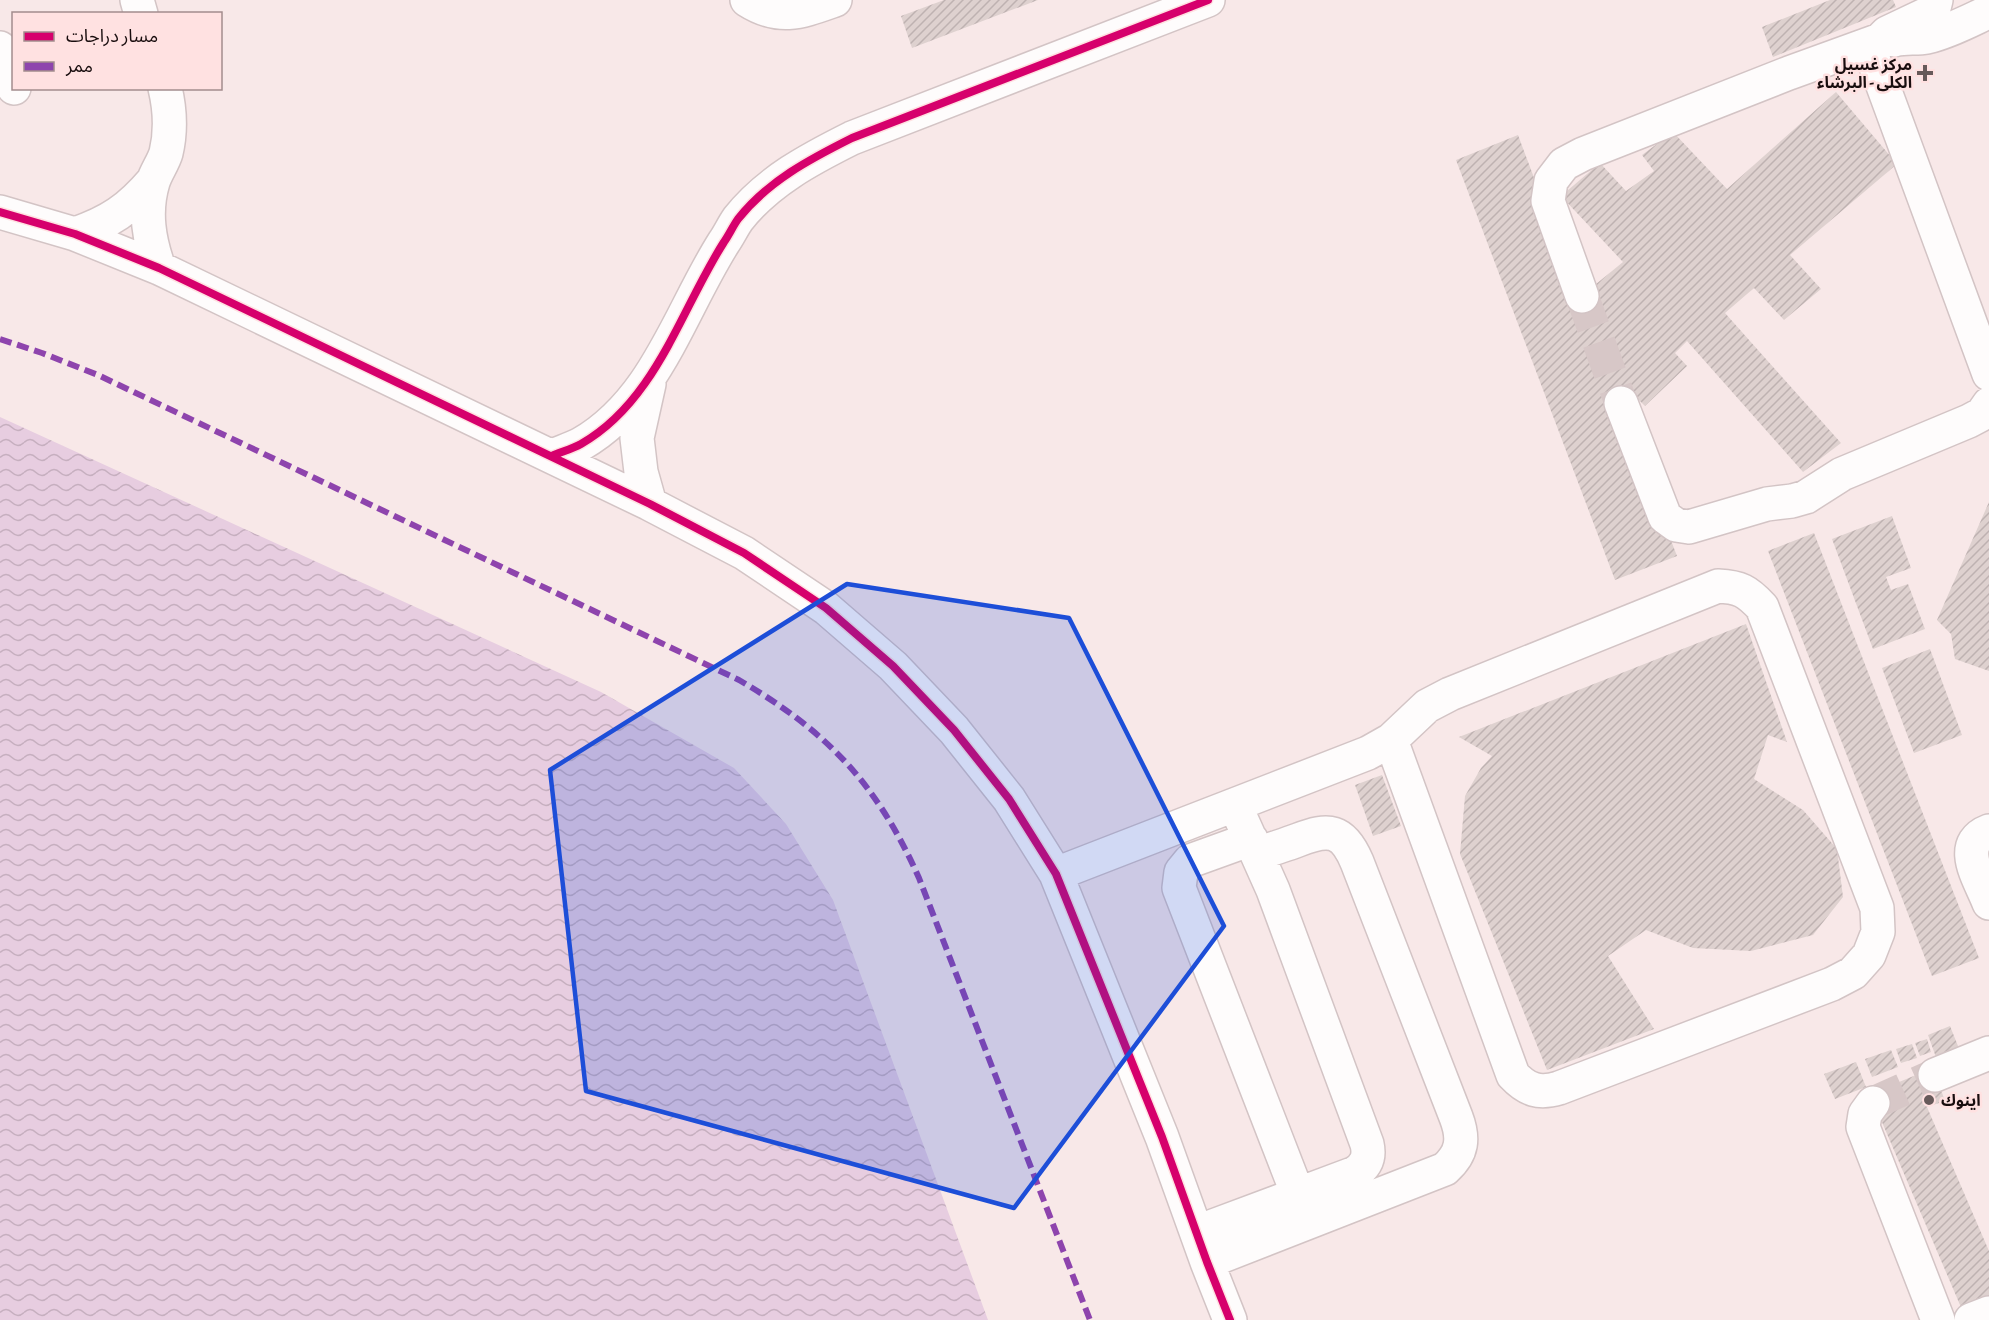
<svg xmlns="http://www.w3.org/2000/svg" width="1989" height="1320" font-family="'Alegreya Sans','Noto Sans Arabic',sans-serif">
<style>
.water{fill:url(#water-waves)}
.building{fill:url(#building-hatch)}
.lines{fill:none;stroke-linecap:round;stroke-linejoin:round}
.minor-tunnel{stroke:#d7c7c7;stroke-width:33;stroke-dasharray:33 16;stroke-linecap:butt}
.minor-casing{stroke:#d3c4c5;stroke-width:36}
.minor{stroke:#fefcfc;stroke-width:33}
.quiet{stroke:#8e44ad;stroke-width:6;stroke-dasharray:12 6;stroke-linecap:butt}
.cycleway-casing{stroke:#ffe1e1;stroke-width:11}
.cycleway{stroke:#d6006c;stroke-width:8}
.marked{fill:#1d4ed8;fill-opacity:0.2;stroke:#1d4ed8;stroke-width:4.5;stroke-linejoin:round}
.poi-dot{fill:#675a5a;stroke:#ffe1e1;stroke-width:2}
.labels{text-anchor:middle;stroke-width:5;stroke-linejoin:round;paint-order:stroke}
.poi-label{font-size:16px;font-weight:bold;fill:#190d0e;stroke:#ffe1e1;text-anchor:end}
</style>
<defs>
<pattern id="water-waves" width="16" height="10" patternUnits="userSpaceOnUse" patternTransform="scale(1.5)"><rect width="16" height="10" fill="#e7cde0"/><path d="M0 5q4-4 8 0t8 0" fill="none" stroke="#c6afbf"/></pattern>
<pattern id="building-hatch" width="6" height="6" patternUnits="userSpaceOnUse" patternTransform="scale(1.5)"><rect width="6" height="6" fill="#ded1cf"/><path d="M-1 1l2-2M0 6l6-6M5 7l2-2" fill="none" stroke="#beb2b1"/></pattern>
</defs>
<rect width="100%" height="100%" fill="#f8e8e8"/>
<path class="water" d="M 0,417 L 601,692 L 734,768 L 786,824 L 833,900 L 988,1320 L 0,1320 Z"/>
<path class="building" d="M 944,0 L 1038,0 L 912,48 L 901,16 Z
M 1830,0 L 1893,0 L 1896,7 L 1773,57 L 1762,27 Z
M 1836,92 L 1897,164 L 1790,255 L 1821,289 L 1784,320 L 1754,288 L 1725,313 L 1841,443 L 1803,472 L 1687,341 L 1675,353 L 1687,366 L 1645,406 L 1632,393 L 1619,406 L 1677,556 L 1615,580 L 1456,160 L 1518,135 L 1579,298 L 1623,262 L 1561,196 L 1600,163 L 1626,191 L 1654,171 L 1642,155 L 1673,132 L 1727,189 Z
M 1989,502 L 1989,671 L 1955,659 L 1951,634 L 1937,620 Z
M 1892,516 L 1911,568 L 1886,577 L 1891,590 L 1908,584 L 1925,629 L 1873,649 L 1832,539 Z
M 1814,533 L 1979,958 L 1932,976 L 1768,551 Z
M 1746,624 L 1787,742 L 1768,735 L 1754,779 L 1803,810 L 1837,849 L 1843,897 L 1813,935 L 1751,951 L 1693,948 L 1646,930 L 1608,956 L 1654,1029 L 1547,1070 L 1460,854 L 1465,796 L 1481,768 L 1492,756 L 1459,737 Z
M 1930,649 L 1962,735 L 1914,753 L 1882,668 Z
M 1382,775 L 1401,826 L 1373,836 L 1355,785 Z
M 1950,1026 L 1960,1051 L 1937,1060 L 1928,1035 Z
M 1927,1039 L 1931,1052 L 1920,1056 L 1915,1043 Z
M 1912,1044 L 1917,1058 L 1901,1063 L 1896,1049 Z
M 1891,1050 L 1898,1067 L 1872,1077 L 1865,1059 Z
M 1856,1062 L 1866,1087 L 1835,1099 L 1824,1074 Z
M 1933,1068 L 1945,1101 L 1927,1107 L 1989,1251 L 1989,1302 L 1963,1312 L 1870,1094 Z"/>
<g class="lines">
<path class="minor-tunnel" d="M 1582,296 L 1621,403
M 1873,1103 L 1935,1075"/>
<defs>
<path id="minor" d="M 137,0 L 141,14
M 747,0 C 780,21 801,12 835,0
M 1894,40 C 1905,37 1916,39 1927,37 C 1948,32 1967,22 1986,13
M 1868,45 L 1989,374
M 0,48 L 14,88
M 0,212 L 75,234 L 159,268 L 650,504 L 744,553 L 826,608 L 893,666 L 954,730 L 1009,799 L 1056,874 L 1162,1137 L 1207,1262 L 1230,1320
M 75,234 C 110,222 129,209 153,181
M 159,268 C 149,240 144,212 153,182 C 156,172 163,163 166,153 C 171,132 170,109 165,88
M 1582,296 L 1548,201 L 1551,181 L 1564,164 L 1583,154 L 1789,73 L 1880,40 L 1887,33 L 1929,13 L 1934,8 L 1936,0
M 649,384 L 637,438 L 641,472 L 650,504
M 1621,403 L 1665,517 L 1676,525 L 1689,527 L 1767,504 L 1792,501 L 1806,497 L 1842,474 L 1969,421 L 1982,414 L 1989,404
M 552,456 C 561,452 572,449 581,444 C 656,401 680,311 724,242 C 729,235 733,226 738,219 C 768,181 810,159 852,138 L 1208,0
M 1989,831 C 1955,844 1980,879 1989,903
M 1251,839 L 1190,861 L 1181,872 L 1179,888 L 1298,1195
M 1056,874 L 1368,753 L 1391,740 L 1427,706 L 1450,694 L 1718,586 C 1740,587 1747,591 1762,607 L 1877,908 L 1878,932 L 1869,955 L 1853,973 L 1832,984 L 1559,1088 C 1539,1094 1527,1090 1513,1075 L 1391,740
M 1935,1075 L 1989,1053
M 1873,1103 L 1865,1114 L 1863,1127 L 1938,1320
M 1197,1232 L 1355,1173 C 1366,1166 1370,1157 1367,1144 L 1273,890 L 1235,805
M 1207,1262 L 1445,1169 C 1463,1153 1464,1138 1456,1117 L 1357,862 C 1343,829 1329,828 1298,840 C 1285,845 1271,849 1258,854
M 1971,1320 L 1989,1313"/>
</defs>
<use href="#minor" class="minor-casing"/>
<use href="#minor" class="minor"/>
<path class="quiet" d="M 0,339 L 42,353 L 98,375 L 739,680 C 828,732 877,784 919,878 L 1090,1320"/>
<defs>
<path id="cycleway" d="M 0,212 L 75,234 L 159,268 L 650,504 L 744,553 L 826,608 L 893,666 L 954,730 L 1009,799 L 1056,874 L 1162,1137 L 1207,1262 L 1230,1320
M 552,456 C 561,452 572,449 581,444 C 656,401 680,311 724,242 C 729,235 733,226 738,219 C 768,181 810,159 852,138 L 1208,0"/>
</defs>
<use href="#cycleway" class="cycleway-casing"/>
<use href="#cycleway" class="cycleway"/>
</g>
<path class="marked" d="M 847,584 L 1069,618 L 1224,926 L 1014,1208 L 586,1091 L 550,770 Z"/>
<g class="poi-dot">
<path d="M1922 64h6v6h6v6h-6v6h-6v-6h-6v-6h6z"/>
<circle cx="1929" cy="1100" r="6"/>
</g>
<g class="labels">
<g class="poi-label">
<text x="1912" y="70">مركز غسيل<tspan x="1912" dy="18">الكلى - البرشاء</tspan></text>
<text x="1941" y="1106" text-anchor="start">اينوك</text>
</g>
</g>
<rect x="12" y="12" width="210" height="78" fill="#ffe1e1" stroke="#a38c8d" stroke-width="1.5"/>
<rect x="24" y="32" width="30" height="9" fill="#d6006c" stroke="#a38c8d" stroke-width="1.5"/>
<text x="66" y="42" font-size="18" fill="#190d0e">مسار دراجات</text>
<rect x="24" y="62" width="30" height="9" fill="#8e44ad" stroke="#a38c8d" stroke-width="1.5"/>
<text x="66" y="72" font-size="18" fill="#190d0e">ممر</text>
</svg>
